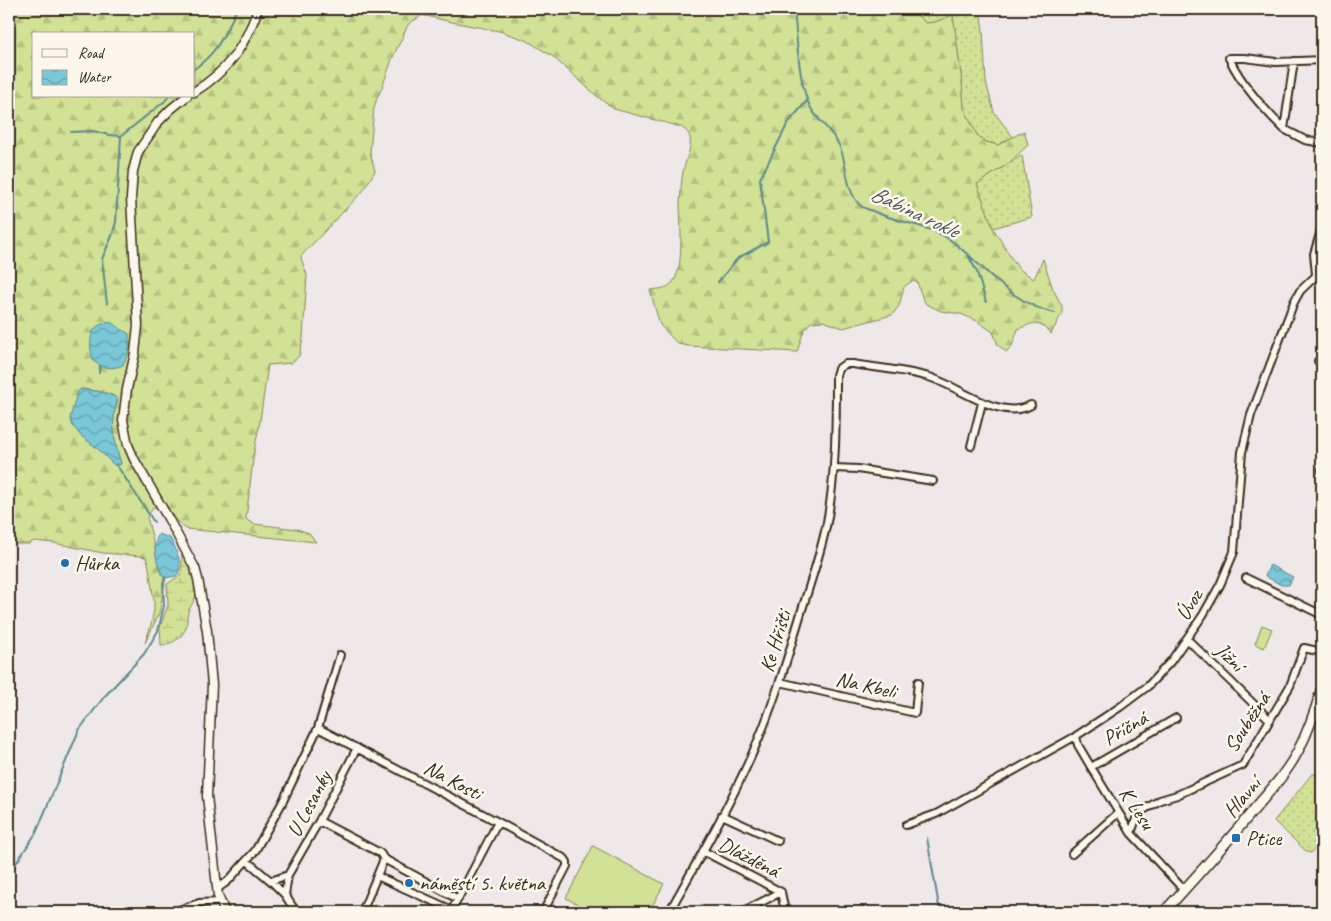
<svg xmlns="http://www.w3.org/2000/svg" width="1331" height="921" font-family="Caveat,sans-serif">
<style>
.grass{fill:url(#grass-dots);stroke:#86865a}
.forest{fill:url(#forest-firs);stroke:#86865a;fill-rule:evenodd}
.wetland{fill:url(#wetland-marsh);stroke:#86865a}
.pitch{fill:#d1e195;stroke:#86865a}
.water{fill:url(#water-waves);stroke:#60888d}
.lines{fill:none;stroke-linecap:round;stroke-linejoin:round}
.stream{stroke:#60888d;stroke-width:2}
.minor-casing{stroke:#3b2a1e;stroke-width:10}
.tertiary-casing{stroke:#3b2a1e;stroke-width:11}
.secondary-casing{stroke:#3b2a1e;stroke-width:12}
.minor{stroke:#fbf7ec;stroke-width:6}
.tertiary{stroke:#fbf7ec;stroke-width:8}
.secondary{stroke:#fbf7ec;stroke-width:9}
.poi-dot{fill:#1f6fb2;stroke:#fbf7ec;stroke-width:2}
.labels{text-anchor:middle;stroke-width:5;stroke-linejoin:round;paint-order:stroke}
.poi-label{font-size:21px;fill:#3b2a1e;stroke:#fbf7ec;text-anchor:start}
.street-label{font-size:21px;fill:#3b2a1e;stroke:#fbf7ec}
.water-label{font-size:22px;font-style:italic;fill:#4e5956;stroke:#fbf7ec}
</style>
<defs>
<pattern id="grass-dots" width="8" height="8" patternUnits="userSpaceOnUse" patternTransform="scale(1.25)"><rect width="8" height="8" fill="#d1e195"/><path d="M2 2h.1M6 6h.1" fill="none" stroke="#b4c180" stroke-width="1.8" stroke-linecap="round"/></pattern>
<pattern id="forest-firs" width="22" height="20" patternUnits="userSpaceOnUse" patternTransform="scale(1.25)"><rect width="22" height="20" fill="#d1e195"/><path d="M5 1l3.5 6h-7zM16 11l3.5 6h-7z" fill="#b4c180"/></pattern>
<pattern id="wetland-marsh" width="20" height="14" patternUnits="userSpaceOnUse" patternTransform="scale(1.25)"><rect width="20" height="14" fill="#d1e195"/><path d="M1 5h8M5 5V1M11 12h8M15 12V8" fill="none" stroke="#b4c180"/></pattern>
<pattern id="water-waves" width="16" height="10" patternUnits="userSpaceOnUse" patternTransform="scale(1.25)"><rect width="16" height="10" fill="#79c7d7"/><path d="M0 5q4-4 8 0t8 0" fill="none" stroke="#64a2ae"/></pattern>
</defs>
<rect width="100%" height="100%" fill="#eee8e9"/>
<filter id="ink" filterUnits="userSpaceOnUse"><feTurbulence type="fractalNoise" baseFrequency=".02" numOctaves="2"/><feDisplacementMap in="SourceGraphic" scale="10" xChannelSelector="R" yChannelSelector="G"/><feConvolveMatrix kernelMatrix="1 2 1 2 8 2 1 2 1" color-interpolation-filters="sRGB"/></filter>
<g filter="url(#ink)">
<path class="grass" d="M 915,9 L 980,9 L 983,31 L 986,82 L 994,112 L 1013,137 L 998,145 L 986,142 L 977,135 L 964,108 L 962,82 L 953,16 L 935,22 L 926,23 L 918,16 Z
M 1022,155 L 1032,217 L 993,228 L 977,184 Z
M 1312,774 L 1322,775 L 1322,831 L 1316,840 L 1318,845 L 1311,853 L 1307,852 L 1274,821 Z"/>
<path class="forest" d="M 9,9 L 255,9 C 250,19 246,31 240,41 C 230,60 212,77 194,88 L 194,34 L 34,34 L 34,96 L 181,96 L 168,107 L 130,171 L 127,198 L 135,324 L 132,352 L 120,420 L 125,446 L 131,461 L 156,504 L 147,517 L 161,573 L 165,578 L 166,578 L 159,614 L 145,643 L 151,625 L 154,610 L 154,601 L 148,562 L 145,557 L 141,556 L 103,553 L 54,543 L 34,541 L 29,544 L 16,544 L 9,521 ZM 110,322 L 91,349 C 92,333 92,326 110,322 ZM 81,389 C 91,390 111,392 118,399 C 110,423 114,440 121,464 L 114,465 L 97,448 L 80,435 Z
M 262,9 L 915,9 L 918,16 L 926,23 L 935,22 L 953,15 L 962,82 L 964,108 L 977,135 L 986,142 L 998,145 L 1024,131 L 1028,145 L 1009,163 L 977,184 L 993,228 L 1010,256 L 1019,269 L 1034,279 L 1043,259 L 1053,289 L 1062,306 L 1062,313 L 1051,334 C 1037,319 1036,322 1018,329 L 1012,346 L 1006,352 L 998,345 L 993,332 L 977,321 L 961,314 L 941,311 L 926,304 L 922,297 L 917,282 L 912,281 L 904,287 L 899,306 L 892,315 L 843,328 L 823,321 L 811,322 L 804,330 L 797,352 L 688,346 L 678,344 L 660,325 L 650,290 C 657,289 667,289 672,283 C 685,270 680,221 680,203 C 681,193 681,182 683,172 C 685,161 692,149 690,138 C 689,132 685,130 681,127 L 614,109 L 598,97 L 552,56 L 526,40 L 499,31 L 452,22 L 422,15 C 418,19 412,20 408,25 L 393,57 L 381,90 L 377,98 L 374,108 L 370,152 L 375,171 L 363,191 L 302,255 L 301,258 L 307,275 L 303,338 L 299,356 L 291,363 L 268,365 L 260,421 L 254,452 L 246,519 L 250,522 L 254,524 L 297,529 L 309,533 L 316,542 L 186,529 L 171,516 L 137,458 L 131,444 L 127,420 L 130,390 L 142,325 L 134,198 L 136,172 L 142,154 L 160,125 L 173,112 L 188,99 L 211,86 L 225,73 L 246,46 L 253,32 Z"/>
<path class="wetland" d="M 182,554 C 189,565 196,577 197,591 C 197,598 190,606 188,612 C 186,617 188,623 186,628 C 182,638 171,645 161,645 L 160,627 L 168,605 L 167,584 L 181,575 Z"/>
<path class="pitch" d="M 1262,625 L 1272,629 L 1264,648 L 1255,644 Z
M 593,846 L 664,884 L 649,912 L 593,912 L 566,898 Z"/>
<path class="water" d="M 110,322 L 129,334 L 129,351 L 123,365 C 111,370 103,368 93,361 C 91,351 87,333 98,326 C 101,324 106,323 110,322 Z
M 81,389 C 91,390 110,392 118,399 C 110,423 114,440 121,464 L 116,466 L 114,465 L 97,448 L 80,435 L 73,426 L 70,419 L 77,392 Z
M 159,534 L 170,538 C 176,548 184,565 177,576 L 165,578 C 157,569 151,544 159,534 Z
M 1270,565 L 1293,577 L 1289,585 L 1281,585 L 1265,576 Z"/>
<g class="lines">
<path class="stream" d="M 794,9 C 797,35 798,88 812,110 C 821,124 837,135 842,153 C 847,169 847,194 861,206 C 865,209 871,210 875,212 C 901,224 930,224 953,242 C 986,268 1012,304 1055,313
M 194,69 C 218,52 224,35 237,9
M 71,132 L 93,131 L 109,135 L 121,136
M 969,257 L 977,272 L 986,302
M 718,282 L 738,258 L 768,242 L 760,179 L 788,123 L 807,101
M 107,304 L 102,259 L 112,236 L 116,222 L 121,136 L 165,101 L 169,96
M 99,373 L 100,366
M 116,464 L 154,522
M 927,838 L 940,912
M 9,874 L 36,833 L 79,730 L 104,697 L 144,654 L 158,631 L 164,606 L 163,583 L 165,577"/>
<defs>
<path id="minor" d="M 1294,61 L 1284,129 L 1305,140 L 1322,143
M 1284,129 C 1263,108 1242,85 1229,58 L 1245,58 L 1276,62 L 1322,60
M 1316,274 L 1314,254 L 1322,227
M 1318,361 L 1322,362
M 971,446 L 982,403
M 834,468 L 858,469 L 933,481
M 1322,469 L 1322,471
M 1246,578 L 1322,615
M 1187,639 L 1270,720
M 780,682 L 915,713 L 918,682
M 318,728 L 498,822 L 565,859 L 567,862 L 567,866 L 543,912
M 1076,736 L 1078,745 L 1091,767 L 1131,833 L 1184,890
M 1091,767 L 1176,718
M 722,815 L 778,841
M 319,821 L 380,853 L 384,859
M 906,825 L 936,814 L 1076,736 L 1120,707 L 1148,686 L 1171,661 L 1203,615 L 1220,585 L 1234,552 L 1242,452 L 1251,415 L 1294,302 L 1300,291 L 1322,270
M 1131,833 L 1136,819 L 1142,811 L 1160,800 L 1177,795 L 1243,765 L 1290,686 L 1304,648 L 1322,652
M 703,851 L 781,892
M 1072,854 L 1118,813
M 384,859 L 458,899
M 247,861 L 271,881 L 285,895 L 296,912
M 377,876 L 452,910
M 271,881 L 288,875
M 217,889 L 228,881 L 255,851 L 282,803 L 318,728 L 340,655
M 781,892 L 785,912
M 285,895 L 288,875 L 319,821 L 357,748
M 173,912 L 199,903 L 220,902
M 362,912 L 384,859
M 451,912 L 498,822
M 669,912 C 698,860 729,807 753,752 C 773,707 787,660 801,613 C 810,583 821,553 827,522 C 836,474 836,424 836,375 L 838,369 L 845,364 L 853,364 C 878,368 905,370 929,377 C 959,386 1000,422 1031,405
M 742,912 L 781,892"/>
<path id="tertiary" d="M 194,92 C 228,71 245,46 258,9
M 187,96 L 171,109 L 158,122 L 138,152 L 133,171 L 131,198 L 138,325 L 135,353 L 127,389 L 123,420 L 128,445 L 134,459 L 168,518 L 195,568 L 198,579 L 207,631 L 212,685 L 207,796 L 218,896 L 225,912"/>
<path id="secondary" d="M 1164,912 C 1194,879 1224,846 1252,812 C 1268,793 1286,774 1298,751 C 1308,732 1316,709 1322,688"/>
</defs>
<use href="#minor" class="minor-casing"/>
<use href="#tertiary" class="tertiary-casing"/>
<use href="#secondary" class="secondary-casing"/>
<use href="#minor" class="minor"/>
<use href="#tertiary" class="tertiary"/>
<use href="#secondary" class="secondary"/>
</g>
</g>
<g class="poi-dot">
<circle cx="65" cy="563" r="5"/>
<rect x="1231" y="833" width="10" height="10" rx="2.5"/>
<circle cx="409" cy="883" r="5"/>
</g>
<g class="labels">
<g class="poi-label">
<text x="75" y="570">Hůrka</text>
<text x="1246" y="845">Ptice</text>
<text x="419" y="890">náměstí 5. května</text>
</g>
<g class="street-label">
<text transform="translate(1189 605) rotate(-59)" y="7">Úvoz</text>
<text transform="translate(775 641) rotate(-73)" y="7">Ke Hřišti</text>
<text transform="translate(1230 657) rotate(45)" y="7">Jižní</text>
<text transform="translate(866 685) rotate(13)" y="7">Na Kbeli</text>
<text transform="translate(1247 722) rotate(-57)" y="7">Souběžná</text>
<text transform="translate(1125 728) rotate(-30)" y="7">Příčná</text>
<text transform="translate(453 780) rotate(28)" y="7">Na Kosti</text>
<text transform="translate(1242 797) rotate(-50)" y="7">Hlavní</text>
<text transform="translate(309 804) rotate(-62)" y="7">U Lesanky</text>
<text transform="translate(1137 808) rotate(56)" y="7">K Lesu</text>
<text transform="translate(749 857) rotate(27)" y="7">Dlážděná</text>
</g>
<g class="water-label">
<text transform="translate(915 211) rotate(25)" y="8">Bábina rokle</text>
</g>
</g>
<rect width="1331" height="921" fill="none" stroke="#fbf7ec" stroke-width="30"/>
<rect x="15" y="15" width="1301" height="891" fill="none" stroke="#3b2a1e" stroke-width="2" filter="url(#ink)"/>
<rect x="32" y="32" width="162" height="65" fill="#fbf7ec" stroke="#aea59a"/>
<rect x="42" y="49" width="25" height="8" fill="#fbf7ec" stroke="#aea59a"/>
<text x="78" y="58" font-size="15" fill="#3b2a1e">Road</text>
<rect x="42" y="70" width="25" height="15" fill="url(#water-waves)" stroke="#aea59a"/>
<text x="78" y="82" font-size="15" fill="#3b2a1e">Water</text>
</svg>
